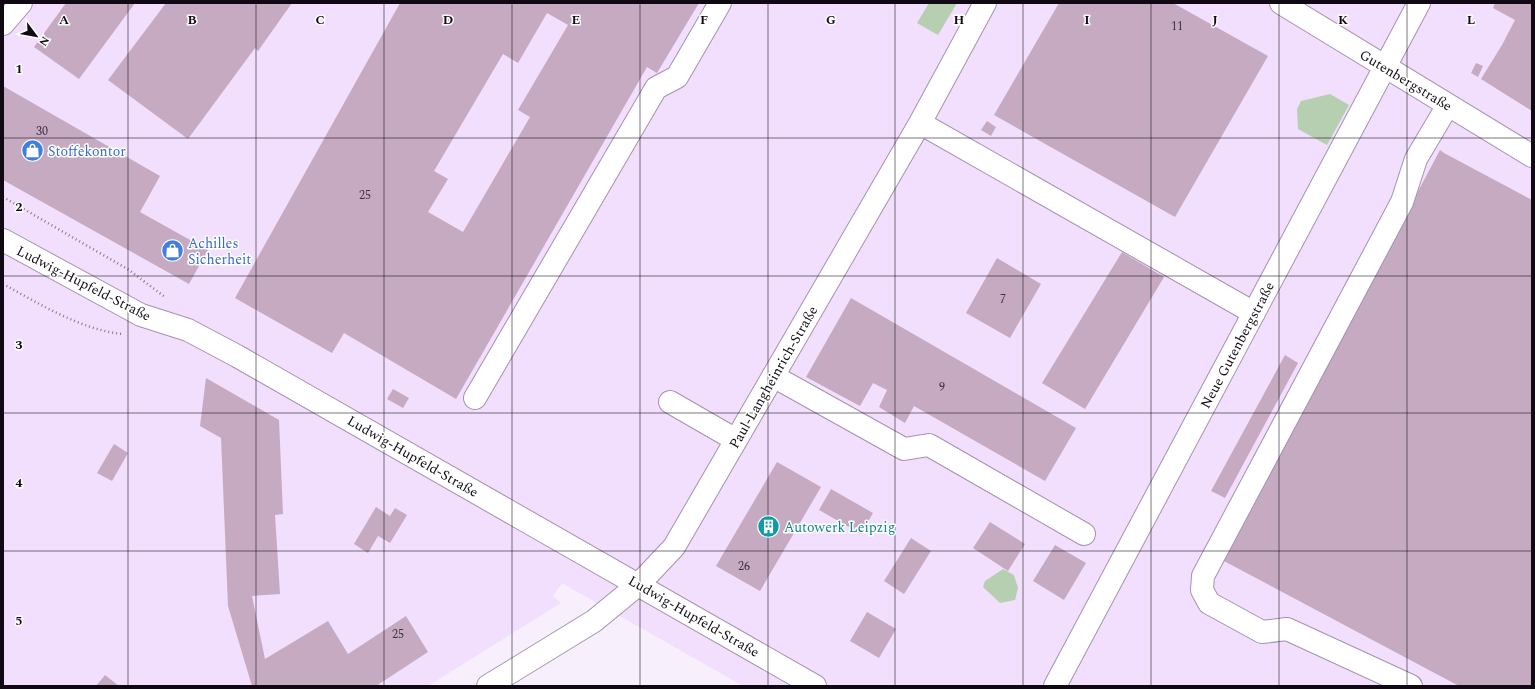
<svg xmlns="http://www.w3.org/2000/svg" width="1535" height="689" font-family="Spectral,serif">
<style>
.built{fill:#f1dffd}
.green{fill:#b6cfb1}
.building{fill:#c6aac2;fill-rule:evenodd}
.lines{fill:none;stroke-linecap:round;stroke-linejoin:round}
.minor-casing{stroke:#a492af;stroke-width:24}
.major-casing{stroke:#a492af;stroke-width:24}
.path{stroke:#847c87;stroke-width:2.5;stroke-dasharray:1 3;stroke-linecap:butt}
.minor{stroke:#fff;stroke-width:22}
.major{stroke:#fff;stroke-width:22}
.grid{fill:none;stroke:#100913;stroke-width:1;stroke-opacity:0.55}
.labels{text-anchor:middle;stroke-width:3;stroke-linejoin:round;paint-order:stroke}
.number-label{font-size:12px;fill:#3e313f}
.street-label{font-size:14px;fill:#100913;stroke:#fff}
.shop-label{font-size:14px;fill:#366cbe;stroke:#fff;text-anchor:start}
.culture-label{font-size:14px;fill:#0d838f;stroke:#fff;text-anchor:start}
.grid-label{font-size:13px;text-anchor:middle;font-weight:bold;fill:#100913;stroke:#fff;stroke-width:3;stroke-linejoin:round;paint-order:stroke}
</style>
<rect width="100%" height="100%" fill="#f7effb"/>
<path class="built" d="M 3,3 L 1532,3 L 1532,686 L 743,686 L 562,583 L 553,596 L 561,603 L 428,686 L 3,686 Z"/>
<path class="green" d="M 929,3 L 957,3 L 938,35 L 917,23 Z
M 1330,94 L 1349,105 L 1327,145 L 1298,129 L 1297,109 L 1301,101 Z
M 1003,569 L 1014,575 L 1018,588 L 1015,600 L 1000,603 L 983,587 L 985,581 Z"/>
<path class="building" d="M 66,3 L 135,3 L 79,79 L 34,47 Z
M 166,3 L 292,3 L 258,51 L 255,48 L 188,139 L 108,80 Z
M 400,3 L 699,3 L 657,73 L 647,67 L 456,399 L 344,333 L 332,353 L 235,298 ZM 547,13 L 568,25 L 518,110 L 530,117 L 463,232 L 428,212 L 448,179 L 434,171 L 503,54 L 518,63 Z
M 1059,3 L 1173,3 L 1268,56 L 1175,217 L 994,115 Z
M 1495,3 L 1532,3 L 1532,111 L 1481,79 L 1502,45 L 1515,20 L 1493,8 Z
M 1476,63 L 1483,66 L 1478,77 L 1471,73 Z
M 3,86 L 160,176 L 140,212 L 208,250 L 189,284 L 3,180 Z
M 987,121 L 996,127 L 991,136 L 981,130 Z
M 1440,150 L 1444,153 L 1532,200 L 1532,686 L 1459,686 L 1222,560 Z
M 1122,252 L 1164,277 L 1085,409 L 1042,383 Z
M 997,258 L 1041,284 L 1010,338 L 966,313 Z
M 851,298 L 1076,428 L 1045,481 L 914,406 L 905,423 L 879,407 L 887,390 L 873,383 L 860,406 L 806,377 Z
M 1285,355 L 1298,363 L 1225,498 L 1211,491 Z
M 206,378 L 279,420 L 283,514 L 275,515 L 280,594 L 252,596 L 265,659 L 328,621 L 348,654 L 406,616 L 428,652 L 376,686 L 252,686 L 228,606 L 221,438 L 200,426 Z
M 393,389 L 409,398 L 403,408 L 387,399 Z
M 114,444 L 128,453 L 112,481 L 97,473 Z
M 777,462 L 821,487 L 760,591 L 716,566 Z
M 831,489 L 873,513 L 861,534 L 819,510 Z
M 376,507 L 390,516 L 395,508 L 407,515 L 390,543 L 378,536 L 368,553 L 354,544 Z
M 990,522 L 1025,544 L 1008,571 L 973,548 Z
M 911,538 L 931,551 L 904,594 L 884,581 Z
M 1055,545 L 1086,563 L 1064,600 L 1033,581 Z
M 867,612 L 896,629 L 879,658 L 850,641 Z
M 105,675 L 119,686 L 96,686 Z"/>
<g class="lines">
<defs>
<path id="minor" d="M 1281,3 L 1532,156
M 3,24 L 21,3
M 920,123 L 1254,313
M 773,376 L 904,449 L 929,445 L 1084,534
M 475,398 L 656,88 L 677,77 L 720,3
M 670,402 L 736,440
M 488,686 L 594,621 L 639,584 L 674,547 L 920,123 L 985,3
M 1055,686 L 1419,3
M 1411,686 L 1287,629 L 1262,632 L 1209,603 L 1202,590 L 1203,576 L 1402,202 L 1416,159 L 1448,105"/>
<path id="major" d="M 3,240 L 141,315 L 188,330 L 237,356 L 815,686"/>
</defs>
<use href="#minor" class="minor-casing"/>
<use href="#major" class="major-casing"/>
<path class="path" d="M 3,197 L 129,270 L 165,297
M 3,284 C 40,304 81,330 123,334"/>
<use href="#minor" class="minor"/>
<use href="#major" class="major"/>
</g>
<path class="grid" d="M 128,3 L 128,686M 256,3 L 256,686M 384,3 L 384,686M 512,3 L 512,686M 640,3 L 640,686M 768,3 L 768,686M 895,3 L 895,686M 1023,3 L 1023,686M 1151,3 L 1151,686M 1279,3 L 1279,686M 1407,3 L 1407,686M 3,138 L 1532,138M 3,276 L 1532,276M 3,413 L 1532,413M 3,551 L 1532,551"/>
<defs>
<symbol id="shop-disc" viewBox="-11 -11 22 22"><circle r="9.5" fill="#3f7fe0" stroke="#fff"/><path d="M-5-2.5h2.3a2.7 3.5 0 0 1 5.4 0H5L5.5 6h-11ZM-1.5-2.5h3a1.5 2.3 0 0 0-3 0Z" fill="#fff"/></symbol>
<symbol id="building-disc" viewBox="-11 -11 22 22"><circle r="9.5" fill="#0f9aa8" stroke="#fff"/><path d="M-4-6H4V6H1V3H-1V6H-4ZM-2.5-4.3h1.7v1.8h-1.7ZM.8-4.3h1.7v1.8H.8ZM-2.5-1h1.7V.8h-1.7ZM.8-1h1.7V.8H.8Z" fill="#fff"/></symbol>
</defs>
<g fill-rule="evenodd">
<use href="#shop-disc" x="20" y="138" width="25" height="25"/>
<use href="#shop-disc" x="160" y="238" width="25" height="25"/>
<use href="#building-disc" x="756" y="514" width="25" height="25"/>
</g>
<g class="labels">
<g class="number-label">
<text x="1177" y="30">11</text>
<text x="42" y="135">30</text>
<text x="365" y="199">25</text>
<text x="1003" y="303">7</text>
<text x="942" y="391">9</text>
<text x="744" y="570">26</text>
<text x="398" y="638">25</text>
</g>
<g class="street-label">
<text transform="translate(1406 80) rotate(31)" y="5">Gutenbergstraße</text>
<text transform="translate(84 283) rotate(27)" y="5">Ludwig-Hupfeld-Straße</text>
<text transform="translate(1237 345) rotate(-62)" y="5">Neue Gutenbergstraße</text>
<text transform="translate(773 377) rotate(-60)" y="5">Paul-Langheinrich-Straße</text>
<text transform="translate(413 456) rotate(30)" y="5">Ludwig-Hupfeld-Straße</text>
<text transform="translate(694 616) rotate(30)" y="5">Ludwig-Hupfeld-Straße</text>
</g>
<g class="shop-label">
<text x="48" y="156">Stoffekontor</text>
<text x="188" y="248">Achilles<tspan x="188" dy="16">Sicherheit</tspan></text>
</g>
<g class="culture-label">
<text x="784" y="532">Autowerk Leipzig</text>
</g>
</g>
<g class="grid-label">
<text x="64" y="24">A</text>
<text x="192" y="24">B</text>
<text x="320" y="24">C</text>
<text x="448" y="24">D</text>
<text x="576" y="24">E</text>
<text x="704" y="24">F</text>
<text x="831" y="24">G</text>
<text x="959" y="24">H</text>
<text x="1087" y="24">I</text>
<text x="1215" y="24">J</text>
<text x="1343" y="24">K</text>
<text x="1471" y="24">L</text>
<text x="19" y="73">1</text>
<text x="19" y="211">2</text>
<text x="19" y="349">3</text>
<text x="19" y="487">4</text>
<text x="19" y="625">5</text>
</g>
<rect width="1535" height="689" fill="none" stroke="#100913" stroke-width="8"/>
<g transform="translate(36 36) rotate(122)" stroke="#ffffff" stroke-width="3" paint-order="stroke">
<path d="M0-3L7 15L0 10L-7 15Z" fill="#100913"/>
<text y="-6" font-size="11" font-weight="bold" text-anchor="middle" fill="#100913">N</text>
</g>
</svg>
